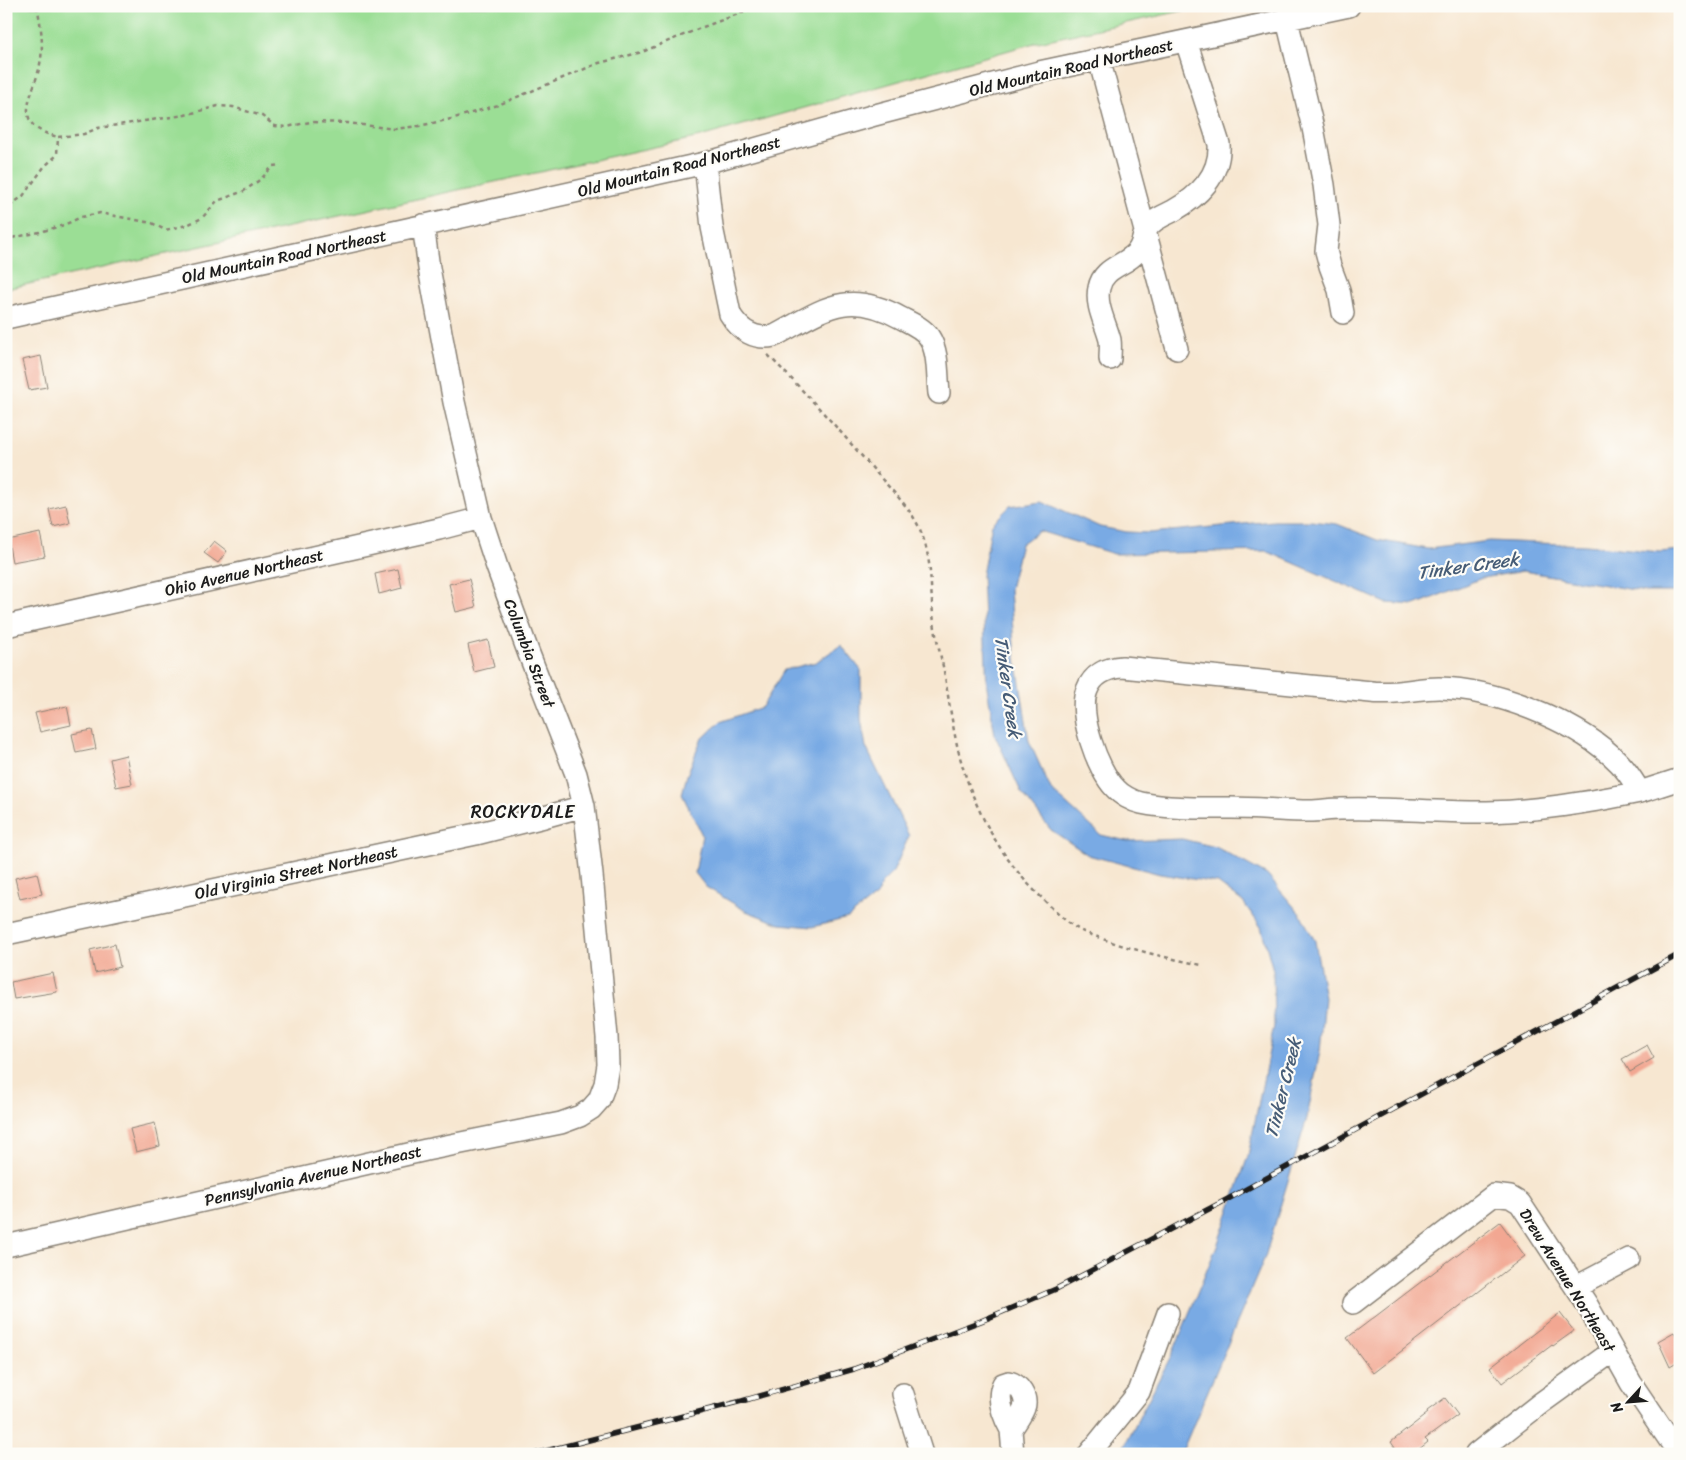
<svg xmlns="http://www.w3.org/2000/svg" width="1686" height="1460" font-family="Sriracha,sans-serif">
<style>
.green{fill:#9bde95;stroke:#5c7d58}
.water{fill:#79aae4;stroke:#4a6380}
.building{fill:#f2a792}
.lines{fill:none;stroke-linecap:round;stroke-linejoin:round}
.minor-casing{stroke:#8a8276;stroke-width:24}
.path{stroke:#8a8276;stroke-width:2.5;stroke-dasharray:4 4;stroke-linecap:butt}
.minor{stroke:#fff;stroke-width:21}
.rail-casing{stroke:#1c1c1c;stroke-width:5.5}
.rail{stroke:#fdfcf7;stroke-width:4;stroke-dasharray:11;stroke-linecap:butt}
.labels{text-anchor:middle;stroke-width:4.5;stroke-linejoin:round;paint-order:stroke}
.street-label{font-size:16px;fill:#1c1c1c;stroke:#fdfcf7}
.water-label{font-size:18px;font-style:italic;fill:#465c76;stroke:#fdfcf7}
.neighbourhood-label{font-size:18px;letter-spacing:1px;fill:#1c1c1c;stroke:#fdfcf7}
</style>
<rect width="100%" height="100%" fill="#fdfcf7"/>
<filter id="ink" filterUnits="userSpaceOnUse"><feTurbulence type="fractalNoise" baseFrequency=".02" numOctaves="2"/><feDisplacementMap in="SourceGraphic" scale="10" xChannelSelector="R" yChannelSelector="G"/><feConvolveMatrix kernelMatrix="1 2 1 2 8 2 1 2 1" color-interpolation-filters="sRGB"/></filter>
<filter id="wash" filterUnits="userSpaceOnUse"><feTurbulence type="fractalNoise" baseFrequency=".0096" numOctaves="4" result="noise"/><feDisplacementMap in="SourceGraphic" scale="20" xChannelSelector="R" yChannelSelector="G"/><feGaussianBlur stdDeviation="1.12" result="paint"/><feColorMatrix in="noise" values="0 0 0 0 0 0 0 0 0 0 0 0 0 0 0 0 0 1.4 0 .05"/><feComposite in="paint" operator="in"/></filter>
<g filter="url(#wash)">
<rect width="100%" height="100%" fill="#f7e7d1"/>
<path class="green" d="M 6,6 L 1205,6 L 1038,42 L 700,137 L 6,289 Z"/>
<path class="water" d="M 1042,501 L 1100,527 L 1127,532 L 1150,533 L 1274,521 L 1311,521 L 1337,524 L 1377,540 L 1428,549 L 1489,541 L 1586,545 L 1660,552 L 1680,550 L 1680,592 L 1646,592 L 1523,571 L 1482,578 L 1415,605 L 1386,603 L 1266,551 L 1114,554 L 1039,531 L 1021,544 L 1010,589 L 1014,645 L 1029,741 L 1051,790 L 1101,835 L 1127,841 L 1182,839 L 1216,847 L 1267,875 L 1301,915 L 1315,941 L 1325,998 L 1320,1051 L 1307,1118 L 1265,1257 L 1181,1454 L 1120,1454 L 1174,1350 L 1218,1243 L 1248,1156 L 1274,1026 L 1273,970 L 1261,927 L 1243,902 L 1218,883 L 1160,874 L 1088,855 L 1051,830 L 1021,792 L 995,735 L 987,687 L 982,575 L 992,524 L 1010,506 Z
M 841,645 L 861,670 L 861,719 L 866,747 L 909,836 L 893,872 L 881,884 L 877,895 L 848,918 L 812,927 L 780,924 L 746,911 L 706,887 L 695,873 L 702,835 L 682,794 L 687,775 L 701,740 L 720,722 L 762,707 L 784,670 L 816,662 Z"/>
<g id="blocks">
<path class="building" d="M 41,356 L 47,387 L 29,390 L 22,360 Z
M 66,505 L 70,523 L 53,527 L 49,509 Z
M 40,533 L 45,556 L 12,562 L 8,540 Z
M 214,541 L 227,551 L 218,563 L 204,553 Z
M 398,569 L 402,588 L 379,594 L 375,574 Z
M 469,579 L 476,607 L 456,612 L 449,584 Z
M 488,640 L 494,667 L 474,672 L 468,645 Z
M 67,706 L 71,725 L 40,732 L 35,713 Z
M 92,730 L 96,749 L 76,753 L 72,734 Z
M 126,755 L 132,784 L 116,787 L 110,759 Z
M 37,873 L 42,894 L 20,899 L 15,878 Z
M 115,944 L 120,967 L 95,973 L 90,950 Z
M 53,973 L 57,992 L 14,999 L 11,982 Z
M 1647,1045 L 1654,1058 L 1630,1072 L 1622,1059 Z
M 155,1123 L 160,1146 L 136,1152 L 130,1129 Z
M 1500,1222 L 1525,1256 L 1373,1373 L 1347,1338 Z
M 1560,1313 L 1574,1331 L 1553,1346 L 1552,1345 L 1502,1383 L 1490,1367 Z
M 1674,1332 L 1680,1343 L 1680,1361 L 1670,1367 L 1658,1341 Z
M 1445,1398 L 1458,1415 L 1425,1439 L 1428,1442 L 1413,1454 L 1399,1454 L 1391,1442 L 1428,1413 L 1427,1411 Z"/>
</g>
</g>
<g filter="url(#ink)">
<use href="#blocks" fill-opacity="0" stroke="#8a8276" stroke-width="1"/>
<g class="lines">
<defs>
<path id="minor" d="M 1287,20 L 1313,128 L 1324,185 L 1329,225 L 1326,251 L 1330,266 L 1339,290 L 1343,313
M 1099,59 L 1145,231 C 1143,239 1142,246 1137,252 C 1125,266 1103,267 1099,288 C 1095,305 1106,324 1110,340 C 1111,346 1110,353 1110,359
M 705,163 L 712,227 L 730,314 C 740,331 755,340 774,336 C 823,310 846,288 901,318 C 911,323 923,328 929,337 C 939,352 937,376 939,393
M 6,318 L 705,163 L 875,115 L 1039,72 L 1349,6
M 1177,349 L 1145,231 C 1152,220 1161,217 1173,211 C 1198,197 1221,175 1219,144 L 1186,41
M 6,626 L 439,529 L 481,518
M 1122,667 C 1205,676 1288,684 1371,692 C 1394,695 1417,688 1439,688 C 1494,689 1571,719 1612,756 C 1624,766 1632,779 1640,792 C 1590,802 1539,811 1487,812 C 1438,813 1389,807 1340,809 C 1330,809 1320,811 1310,811 C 1284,811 1257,808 1231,808 C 1201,808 1170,809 1141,803 C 1132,801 1121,795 1115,788 C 1098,771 1077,713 1087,690 C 1093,674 1107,668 1122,667 Z
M 1640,792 L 1680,779
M 6,934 L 476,834 L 544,817 L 584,806
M 6,1246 L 426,1150 L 561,1123 L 580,1116 L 591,1109 L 599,1100 L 605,1084 L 608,1065 L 607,1037 L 592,875 L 584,806 L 576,774 L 529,654 L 497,567 L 481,518 L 454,402 L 429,268 L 423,225
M 1576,1287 L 1629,1259
M 1353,1303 L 1494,1195 L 1510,1197 L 1520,1203 L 1586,1303 L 1631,1383 L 1679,1454
M 1009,1382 C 1019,1384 1028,1398 1024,1408 C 1021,1416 1015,1423 1011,1430 C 1003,1416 996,1399 1003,1384 Z
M 903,1394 L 922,1454
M 1011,1430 L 1013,1454
M 1089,1454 L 1139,1392 L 1168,1313
M 1476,1454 L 1541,1403 L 1613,1351"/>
</defs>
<use href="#minor" class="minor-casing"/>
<path class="path" d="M 37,6 C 41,25 44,45 40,64 C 34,97 8,125 58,137
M 6,213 L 11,205 L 23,196 L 44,167 L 57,155 L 58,137 L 84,134 L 98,128 L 185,115 L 218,106 L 233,107 L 262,116 L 275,126 L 287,127 L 310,122 L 348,123 L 395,129 L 419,126 L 451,119 L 498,105 L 599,63 L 642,52 L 703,27 L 760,6
M 6,237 L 7,239 L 40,232 L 64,225 L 81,217 L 100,213 L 152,223 L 165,230 L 187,225 L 202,218 L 217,201 L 244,191 L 261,179 L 273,166 L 280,165
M 768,355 C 807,394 844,435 880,477 C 895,494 913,511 921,532 C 934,564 929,595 935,628 C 937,642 941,657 944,671 C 950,706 954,741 965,774 C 980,820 1006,864 1041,897 C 1052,908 1064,921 1078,929 C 1084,933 1093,935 1100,938 C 1133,950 1167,958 1202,965"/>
<use href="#minor" class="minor"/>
<defs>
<path id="rail" d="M 534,1454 L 742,1401 L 854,1369 L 981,1321 L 1056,1289 L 1228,1199 L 1680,954"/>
</defs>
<use href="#rail" class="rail-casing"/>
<use href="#rail" class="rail"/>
</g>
</g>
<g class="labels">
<g class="street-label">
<text transform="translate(1071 67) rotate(-13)" y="6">Old Mountain Road Northeast</text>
<text transform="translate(679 166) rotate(-14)" y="6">Old Mountain Road Northeast</text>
<text transform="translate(284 256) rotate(-12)" y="6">Old Mountain Road Northeast</text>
<text transform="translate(244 572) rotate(-13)" y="6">Ohio Avenue Northeast</text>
<text transform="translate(530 653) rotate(69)" y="6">Columbia Street</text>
<text transform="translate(296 872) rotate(-12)" y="6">Old Virginia Street Northeast</text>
<text transform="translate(313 1175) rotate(-13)" y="6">Pennsylvania Avenue Northeast</text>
<text transform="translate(1568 1280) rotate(58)" y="6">Drew Avenue Northeast</text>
</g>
<g class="water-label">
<text transform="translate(1468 566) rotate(-8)" y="6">Tinker Creek</text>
<text transform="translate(1008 687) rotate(82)" y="6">Tinker Creek</text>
<text transform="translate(1283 1088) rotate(-76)" y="6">Tinker Creek</text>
</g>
<g class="neighbourhood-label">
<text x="523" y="818">ROCKYDALE</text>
</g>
</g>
<rect width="1686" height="1460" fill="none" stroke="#fdfcf7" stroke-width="25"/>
<g transform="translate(1628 1402) rotate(244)" stroke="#fdfcf7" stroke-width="4" paint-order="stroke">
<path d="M0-4L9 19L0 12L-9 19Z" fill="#1c1c1c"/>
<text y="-8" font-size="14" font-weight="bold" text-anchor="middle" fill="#1c1c1c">N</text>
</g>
</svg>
